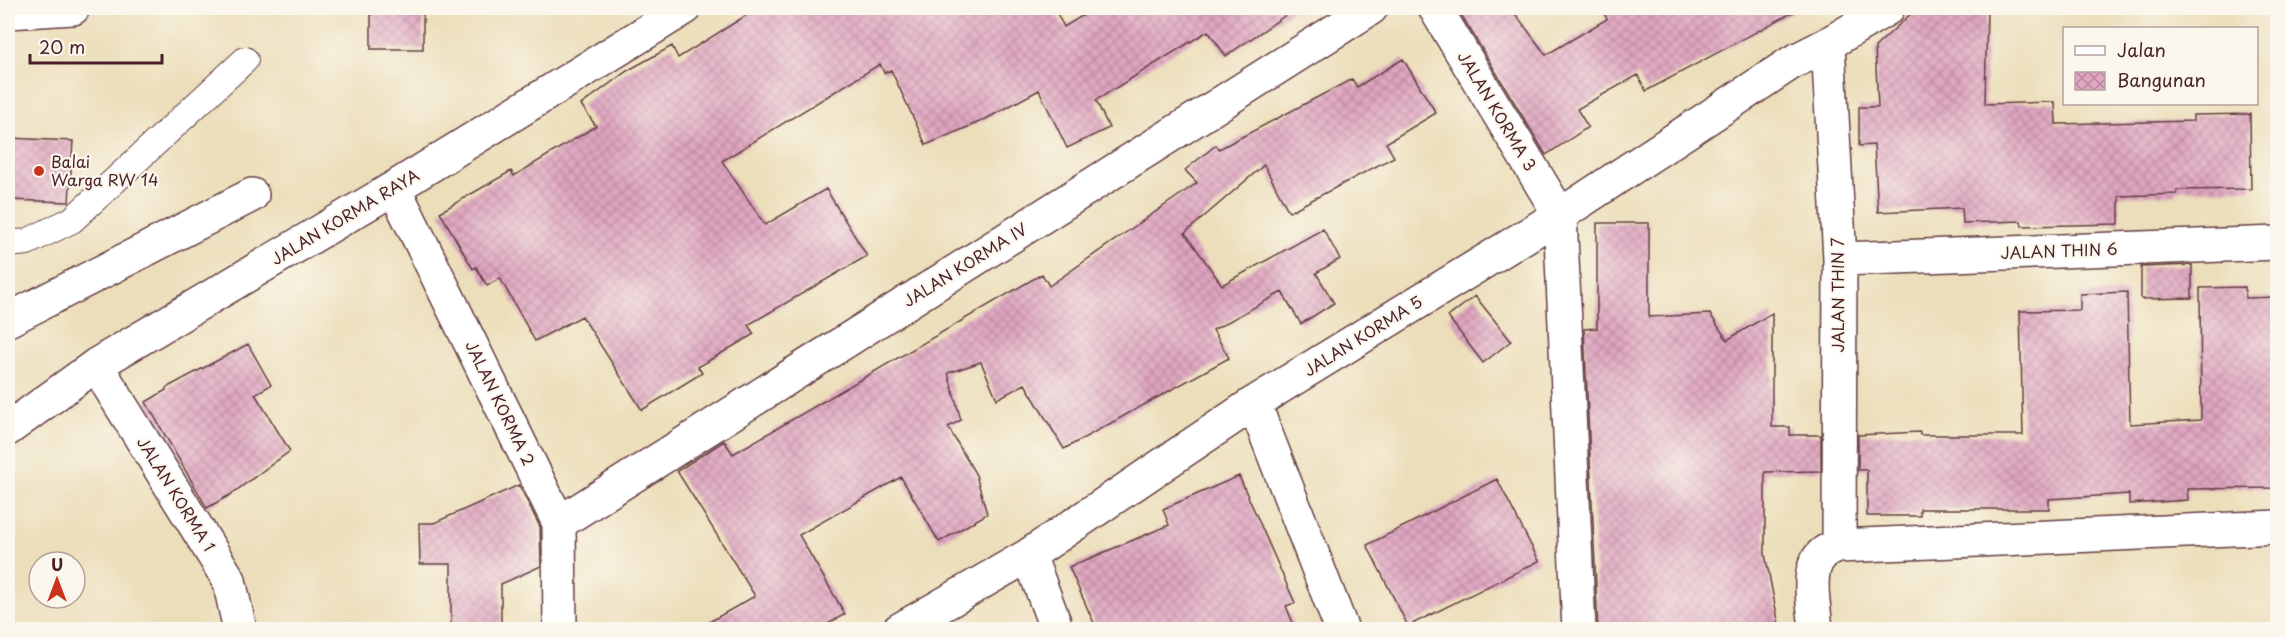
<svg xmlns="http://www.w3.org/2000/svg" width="2285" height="637" font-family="'Playpen Sans',sans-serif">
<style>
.building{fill:url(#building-cross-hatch)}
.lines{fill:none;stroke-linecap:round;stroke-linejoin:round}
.lane-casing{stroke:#623c40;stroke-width:28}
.street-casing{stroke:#623c40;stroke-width:36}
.lane{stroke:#fff;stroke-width:26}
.street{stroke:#fff;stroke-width:33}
.poi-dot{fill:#c8321e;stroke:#fbf7ec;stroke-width:2}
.labels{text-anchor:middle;stroke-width:4.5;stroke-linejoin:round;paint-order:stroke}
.street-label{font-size:16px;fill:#4a1f2b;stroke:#fbf7ec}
.poi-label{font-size:16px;fill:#4a1f2b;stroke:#fbf7ec;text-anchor:start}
</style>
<defs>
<pattern id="building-cross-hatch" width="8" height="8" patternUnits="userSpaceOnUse" patternTransform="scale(1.5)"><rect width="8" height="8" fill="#e0a6c1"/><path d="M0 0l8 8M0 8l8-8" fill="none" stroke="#b8879d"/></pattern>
</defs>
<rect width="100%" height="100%" fill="#fbf7ec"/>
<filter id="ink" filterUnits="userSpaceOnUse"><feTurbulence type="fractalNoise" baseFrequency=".0167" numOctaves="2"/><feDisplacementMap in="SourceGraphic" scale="12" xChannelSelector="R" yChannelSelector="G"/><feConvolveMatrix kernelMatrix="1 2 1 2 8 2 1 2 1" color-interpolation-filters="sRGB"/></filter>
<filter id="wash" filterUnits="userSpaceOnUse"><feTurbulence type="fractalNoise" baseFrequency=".008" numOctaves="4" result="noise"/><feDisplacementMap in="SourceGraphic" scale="24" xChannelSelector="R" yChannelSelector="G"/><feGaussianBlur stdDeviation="1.35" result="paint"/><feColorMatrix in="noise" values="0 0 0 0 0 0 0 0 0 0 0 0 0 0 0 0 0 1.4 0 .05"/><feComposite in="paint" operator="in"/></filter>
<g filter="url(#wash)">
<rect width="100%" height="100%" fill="#ecdeba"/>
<g id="blocks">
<path class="building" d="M 371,8 L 423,8 L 423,49 L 371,49 Z
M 758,8 L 1054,8 L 1064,27 L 1095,8 L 1296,8 L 1226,56 L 1208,31 L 1096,100 L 1109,128 L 1067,148 L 1039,90 L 984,120 L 926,145 L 891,70 L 884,73 L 880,64 L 722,161 L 765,225 L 826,189 L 867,256 L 748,325 L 754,334 L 698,367 L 702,373 L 642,410 L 582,316 L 535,341 L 500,278 L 487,286 L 476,267 L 473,269 L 440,212 L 511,171 L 514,176 L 596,126 L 581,105 L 627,71 L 672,46 L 678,58 Z
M 1473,8 L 1511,8 L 1546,55 L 1607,19 L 1601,8 L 1801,8 L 1646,91 L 1638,75 L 1577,109 L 1588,127 L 1546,155 L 1462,16 Z
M 1917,8 L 1987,8 L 1985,104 L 2055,102 L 2056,124 L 2193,121 L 2193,115 L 2250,114 L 2251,189 L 2177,190 L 2177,194 L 2119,196 L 2119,224 L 2022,226 L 2021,221 L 1963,223 L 1962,208 L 1878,212 L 1874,145 L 1859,146 L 1859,107 L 1878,107 L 1875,47 Z
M 1403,59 L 1436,113 L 1386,143 L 1394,157 L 1289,212 L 1264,165 L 1185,233 L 1222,285 L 1323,229 L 1340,259 L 1316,273 L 1334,303 L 1301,324 L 1282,292 L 1213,330 L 1229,358 L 1064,449 L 1025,384 L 997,399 L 981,362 L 948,373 L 961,420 L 948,427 L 976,475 L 987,514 L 939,542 L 901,477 L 799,535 L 845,614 L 818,630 L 695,630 L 755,596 L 677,471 L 724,441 L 733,454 L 1042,274 L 1049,286 L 1197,183 L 1185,170 L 1216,145 L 1219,149 L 1352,79 L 1357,87 Z
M 8,138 L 73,141 L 69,202 L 8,200 Z
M 1597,223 L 1649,223 L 1649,317 L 1710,314 L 1727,340 L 1772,313 L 1772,427 L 1790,427 L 1790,435 L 1821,435 L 1821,471 L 1765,472 L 1765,554 L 1780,630 L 1598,630 L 1584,329 L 1597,328 Z
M 2192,265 L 2192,298 L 2141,299 L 2141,267 Z
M 2245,287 L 2245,298 L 2277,297 L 2277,488 L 2187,489 L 2188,500 L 2129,504 L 2129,494 L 2049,499 L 2049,509 L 1920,509 L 1920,516 L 1867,516 L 1867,470 L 1858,470 L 1858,435 L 1920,432 L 1920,435 L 2023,435 L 2020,311 L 2080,310 L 2080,294 L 2127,292 L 2130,424 L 2201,420 L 2200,288 Z
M 1475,296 L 1511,341 L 1483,363 L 1448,317 Z
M 248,344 L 271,385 L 255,394 L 290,451 L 230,495 L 207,508 L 146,402 L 166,390 L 166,388 Z
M 1239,476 L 1295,603 L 1286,606 L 1296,630 L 1097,630 L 1069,567 L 1169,525 L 1163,509 Z
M 1497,479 L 1539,561 L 1408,626 L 1367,545 Z
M 519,485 L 540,527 L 541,566 L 501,584 L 501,626 L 451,626 L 451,564 L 420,564 L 419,523 L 434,523 Z"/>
</g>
</g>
<g filter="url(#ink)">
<use href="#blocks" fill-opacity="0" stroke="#623c40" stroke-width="1.5"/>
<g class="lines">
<defs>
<path id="lane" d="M 8,244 L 27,242 L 72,220 L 245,60"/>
<path id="street" d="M 1435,8 L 1560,215 L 1579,630
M 8,12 L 73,8
M 1828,44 L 1840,259 L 1839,546
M 394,188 L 559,523 L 560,630
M 1840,259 L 2278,243
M 8,320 L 252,195
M 96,365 L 229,580 L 240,630
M 1254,403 L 1342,630
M 8,429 L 96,365 L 394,188 L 685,8
M 559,523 L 1371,8
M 1029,555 L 1057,630
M 899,630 L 1029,555 L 1254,403 L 1560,215 L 1791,63 L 1828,44 L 1888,8
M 1816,630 C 1814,598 1800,555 1839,546 L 2278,527"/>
</defs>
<use href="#lane" class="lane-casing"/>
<use href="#street" class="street-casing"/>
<use href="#lane" class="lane"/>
<use href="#street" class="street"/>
</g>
</g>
<circle class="poi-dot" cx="39" cy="171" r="6"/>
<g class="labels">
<g class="street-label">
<text transform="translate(1497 111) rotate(59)" y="6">JALAN KORMA 3</text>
<text transform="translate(345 217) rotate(-31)" y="6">JALAN KORMA RAYA</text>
<text transform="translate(2059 251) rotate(-2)" y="6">JALAN THIN 6</text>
<text transform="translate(965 265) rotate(-32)" y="6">JALAN KORMA IV</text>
<text transform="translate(1838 295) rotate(-90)" y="6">JALAN THIN 7</text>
<text transform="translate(1363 336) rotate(-32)" y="6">JALAN KORMA 5</text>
<text transform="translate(500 403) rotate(64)" y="6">JALAN KORMA 2</text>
<text transform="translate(176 494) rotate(58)" y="6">JALAN KORMA 1</text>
</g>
<g class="poi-label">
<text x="51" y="168">Balai<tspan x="51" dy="18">Warga RW 14</tspan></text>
</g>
</g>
<rect width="2285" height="637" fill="none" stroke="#fbf7ec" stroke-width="30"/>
<rect x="2063" y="27" width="195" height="78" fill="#fbf7ec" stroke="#b4a19f" stroke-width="1.5"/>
<rect x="2075" y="46" width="30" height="9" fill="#ffffff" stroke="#b4a19f" stroke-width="1.5"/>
<text x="2117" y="57" font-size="18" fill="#4a1f2b">Jalan</text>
<rect x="2075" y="72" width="30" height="18" fill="url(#building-cross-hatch)" stroke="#b4a19f" stroke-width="1.5"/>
<text x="2117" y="87" font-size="18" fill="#4a1f2b">Bangunan</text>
<g transform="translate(57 580)"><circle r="28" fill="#fbf7ec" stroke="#b4a19f" stroke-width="1.5"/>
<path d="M0-4.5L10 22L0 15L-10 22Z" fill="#c8321e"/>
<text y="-9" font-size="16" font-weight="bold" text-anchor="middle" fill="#4a1f2b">U</text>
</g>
<path d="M30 54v9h132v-9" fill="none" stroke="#4a1f2b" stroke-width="3"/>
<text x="39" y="54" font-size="18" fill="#4a1f2b" stroke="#fbf7ec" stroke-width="4.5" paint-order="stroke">20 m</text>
</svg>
